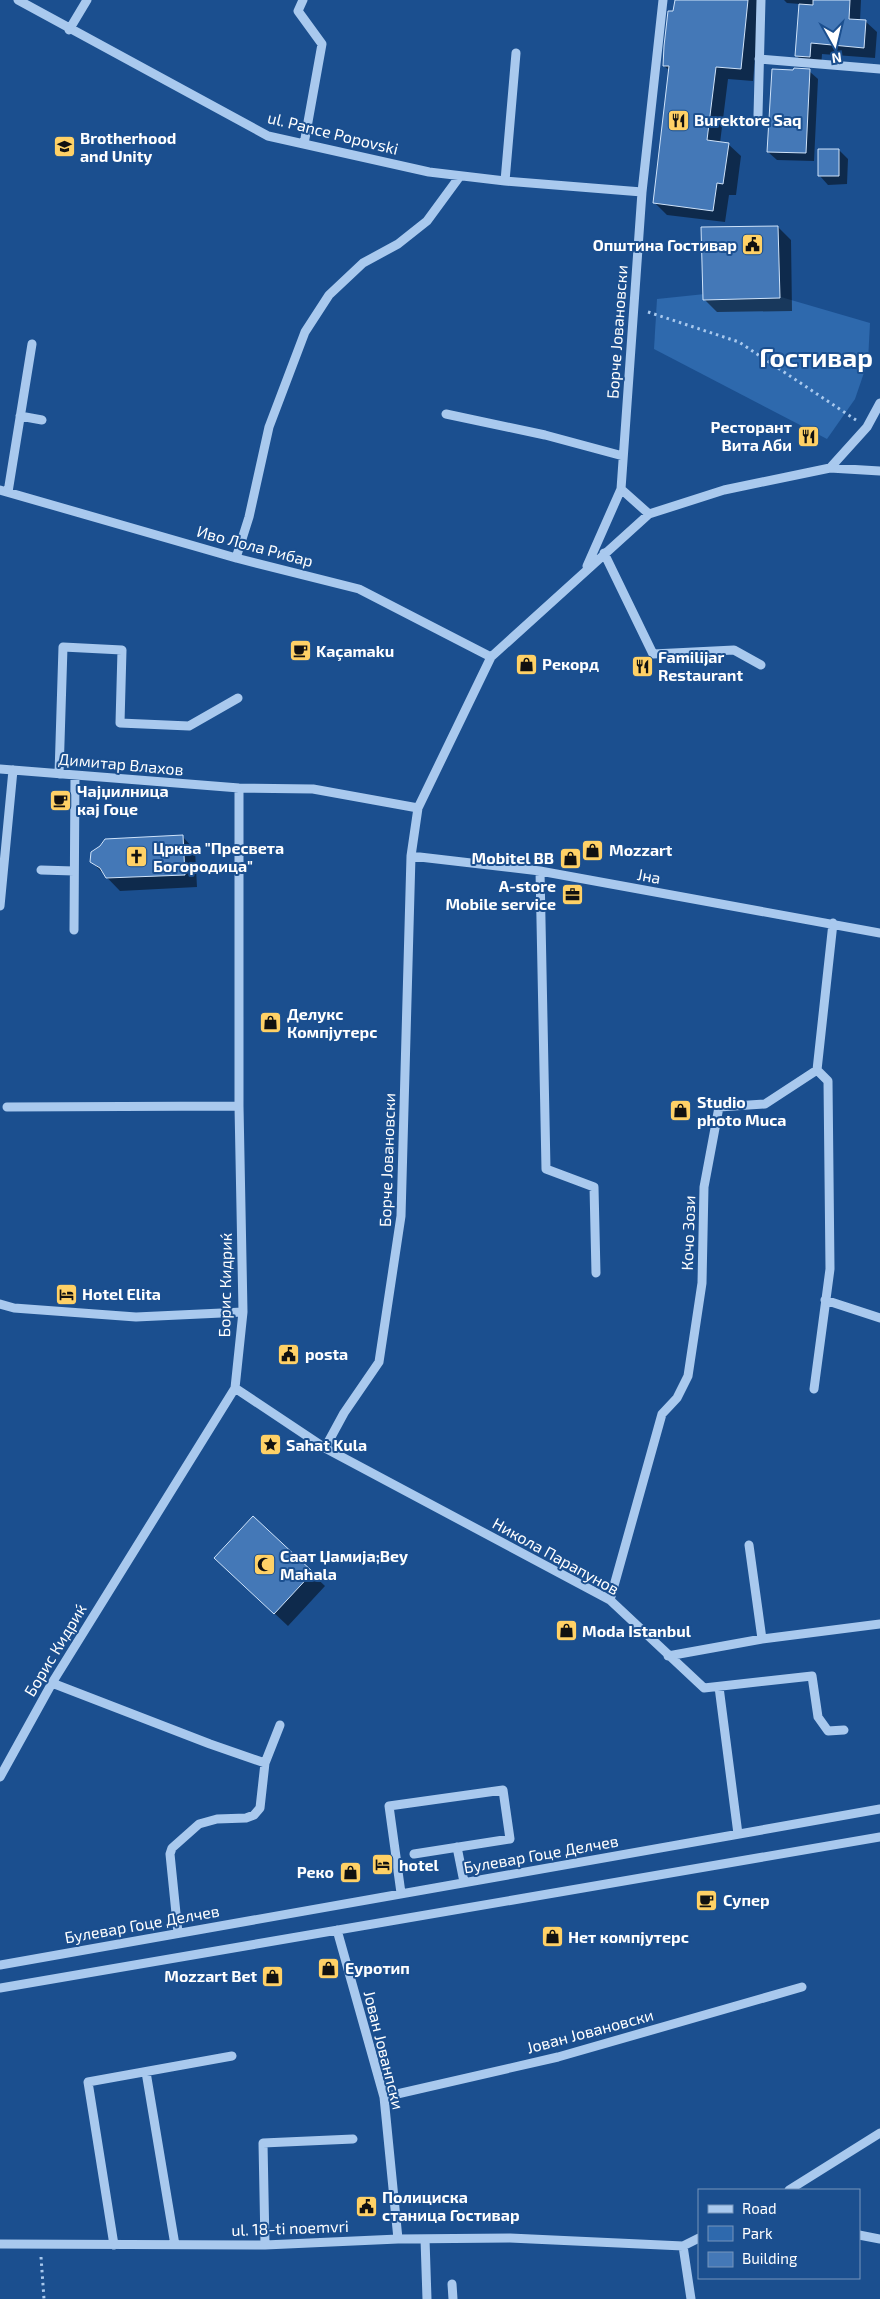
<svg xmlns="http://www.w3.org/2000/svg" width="880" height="2299" font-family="'Exo 2',sans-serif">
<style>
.green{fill:#2e69ad}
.shadow{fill:#0007}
.building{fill:#4478b7;stroke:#cfe3fa}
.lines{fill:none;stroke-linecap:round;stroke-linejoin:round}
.path{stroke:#a9c9ee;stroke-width:3;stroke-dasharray:2.5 4;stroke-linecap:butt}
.minor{stroke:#a9c9ee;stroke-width:9}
.labels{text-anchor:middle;stroke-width:4;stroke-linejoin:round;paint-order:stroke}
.poi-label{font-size:16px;font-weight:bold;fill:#fff;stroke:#1b4f8f;text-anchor:start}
.street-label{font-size:16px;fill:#fff;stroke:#1b4f8f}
.town-label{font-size:26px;font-weight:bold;fill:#fff;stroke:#1b4f8f}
</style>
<rect width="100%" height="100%" fill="#1b4f8f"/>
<path class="green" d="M 753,289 L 870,323 L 868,361 L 855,399 L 827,439 L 654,349 L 657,299 Z"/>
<path class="shadow" d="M 676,0 L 760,0 L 753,81 L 728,79 L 720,143 L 728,144 L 741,156 L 736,195 L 729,195 L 725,222 L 667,215 L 654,202 L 670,71 L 664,66 Z
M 784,0 L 861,0 L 860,21 L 865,21 L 877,32 L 875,58 L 822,54 L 821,68 L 807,67 L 796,55 L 800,4 L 787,3 Z
M 809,71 L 818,79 L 814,161 L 777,160 L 768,152 Z
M 839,150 L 848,159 L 847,184 L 828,185 L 820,176 Z
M 778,227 L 791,240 L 792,311 L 717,312 L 704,299 Z
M 182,836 L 195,850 L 197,887 L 120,891 L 92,862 Z
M 253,1518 L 325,1586 L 288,1626 L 229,1571 Z"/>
<path class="building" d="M 675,0 L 748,0 L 741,69 L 716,67 L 707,140 L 729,143 L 723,184 L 717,183 L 713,211 L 653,203 L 669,66 L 663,66 L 664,46 L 668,11 L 673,11 Z
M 813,0 L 850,0 L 849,19 L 866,20 L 864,48 L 811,43 L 810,57 L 795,56 L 799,4 L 813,5 Z
M 794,68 L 810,69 L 806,153 L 767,152 L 772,69 L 793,70 Z
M 818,149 L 839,149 L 839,176 L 818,176 Z
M 778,226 L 780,298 L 703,300 L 701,227 Z
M 183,835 L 185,875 L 106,878 L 100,868 L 90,862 L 91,852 L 100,846 L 105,839 Z
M 253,1516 L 313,1572 L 274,1614 L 214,1558 Z"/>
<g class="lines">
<path class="path" d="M 648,312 L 739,342 L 856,420
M 41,2257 L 44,2299"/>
<path class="minor" d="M 18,0 L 268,136 L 429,172 L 505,181 L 642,192
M 303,0 L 298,11 L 322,44 L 304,144
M 69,30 L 87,0
M 759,59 L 880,69
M 758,115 L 761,0
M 505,181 L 516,53
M 446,414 L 545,435 L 623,456
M 20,416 L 42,420
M 830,468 L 867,427 L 880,403
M 621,489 L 649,514
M 0,490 L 236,558 L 359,589 L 491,657
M 8,492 L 32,344
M 604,553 L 653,654 L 734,650 L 761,665
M 236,558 L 249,517 L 269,427 L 305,332 L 329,295 L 363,263 L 398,244 L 427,221 L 460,176
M 587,566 L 621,489 L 642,192 L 663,0
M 0,769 L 239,788 L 313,789 L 418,808
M 59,774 L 63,647 L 122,650 L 120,723 L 189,726 L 238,698
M 411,856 L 540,871 L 880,933
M 41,870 L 74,871
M 540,871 L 546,1169 L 594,1187 L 596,1273
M 0,906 L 13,770
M 74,930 L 75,775
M 7,1107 L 239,1106
M 825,1300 L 880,1318
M 0,1304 L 14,1308 L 136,1317 L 243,1312
M 235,1388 L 325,1448 L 610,1600 L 704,1688 L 812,1676 L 818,1717 L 828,1731 L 844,1730
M 814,1389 L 830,1269 L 828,1081 L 817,1070
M 325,1448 L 344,1413 L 379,1362 L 401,1216 L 411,856 L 418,808 L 491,657 L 649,514 L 724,490 L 830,468 L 880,471
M 749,1545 L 762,1639
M 610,1600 L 662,1414 L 677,1398 L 688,1376 L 702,1283 L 704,1187 L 719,1107 L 765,1104 L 817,1070 L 833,923
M 668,1656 L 762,1639 L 880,1624
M 52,1683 L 210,1744 L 265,1763
M 719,1687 L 738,1834
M 0,1777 L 52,1683 L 235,1388 L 243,1312 L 239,1106 L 239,788
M 457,1847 L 464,1882
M 401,1893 L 389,1806 L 503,1790 L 510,1839 L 414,1854
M 337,1930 L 384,2097 L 398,2239
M 178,1933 L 170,1854 L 172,1848 L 199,1824 L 217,1819 L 246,1818 L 254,1815 L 260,1808 L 265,1763 L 280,1725
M 0,1965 L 880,1809
M 0,1988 L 880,1837
M 146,2072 L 175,2245
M 384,2097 L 558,2057 L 802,1987
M 789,2190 L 880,2133
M 859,2235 L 880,2239
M 425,2239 L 427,2299
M 0,2244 L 265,2245 L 398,2239 L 510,2238 L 683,2246 L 699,2238
M 114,2245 L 88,2082 L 232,2056
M 265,2245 L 263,2143 L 353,2139
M 683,2246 L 691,2299
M 452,2284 L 453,2299"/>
</g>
<defs>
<symbol id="restaurant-square" viewBox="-11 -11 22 22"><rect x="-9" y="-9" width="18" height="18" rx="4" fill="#ffd166" stroke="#1b4f8f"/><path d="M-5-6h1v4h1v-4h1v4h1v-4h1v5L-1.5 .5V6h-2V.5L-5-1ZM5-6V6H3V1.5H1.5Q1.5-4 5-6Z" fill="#111"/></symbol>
<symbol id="school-square" viewBox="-11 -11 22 22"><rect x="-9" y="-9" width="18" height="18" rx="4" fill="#ffd166" stroke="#1b4f8f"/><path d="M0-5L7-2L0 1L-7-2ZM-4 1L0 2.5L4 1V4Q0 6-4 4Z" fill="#111"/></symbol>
<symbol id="civic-square" viewBox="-11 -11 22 22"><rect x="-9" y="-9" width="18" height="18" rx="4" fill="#ffd166" stroke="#1b4f8f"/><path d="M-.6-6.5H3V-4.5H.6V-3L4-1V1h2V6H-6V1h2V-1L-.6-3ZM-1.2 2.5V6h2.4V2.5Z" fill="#111"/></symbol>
<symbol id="cafe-square" viewBox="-11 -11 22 22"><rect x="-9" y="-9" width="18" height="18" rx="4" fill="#ffd166" stroke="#1b4f8f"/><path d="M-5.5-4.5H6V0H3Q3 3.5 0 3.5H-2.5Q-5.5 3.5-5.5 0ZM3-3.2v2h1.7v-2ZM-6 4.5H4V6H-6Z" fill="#111"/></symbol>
<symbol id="shop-square" viewBox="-11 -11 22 22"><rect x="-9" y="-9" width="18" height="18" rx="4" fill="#ffd166" stroke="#1b4f8f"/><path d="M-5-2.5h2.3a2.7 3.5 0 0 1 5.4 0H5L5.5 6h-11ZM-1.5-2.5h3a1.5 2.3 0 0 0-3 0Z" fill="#111"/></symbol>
<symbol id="church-square" viewBox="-11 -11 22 22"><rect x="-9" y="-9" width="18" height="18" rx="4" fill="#ffd166" stroke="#1b4f8f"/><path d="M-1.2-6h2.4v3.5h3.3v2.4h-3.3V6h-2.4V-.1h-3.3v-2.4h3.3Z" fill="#111"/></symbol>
<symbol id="office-square" viewBox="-11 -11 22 22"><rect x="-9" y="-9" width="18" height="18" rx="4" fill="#ffd166" stroke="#1b4f8f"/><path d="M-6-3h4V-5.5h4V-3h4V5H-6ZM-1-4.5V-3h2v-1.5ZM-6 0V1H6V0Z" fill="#111"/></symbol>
<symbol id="hotel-square" viewBox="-11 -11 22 22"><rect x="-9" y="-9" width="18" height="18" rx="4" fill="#ffd166" stroke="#1b4f8f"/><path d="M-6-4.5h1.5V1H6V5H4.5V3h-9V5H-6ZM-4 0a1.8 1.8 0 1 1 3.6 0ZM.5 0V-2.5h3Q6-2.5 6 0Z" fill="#111"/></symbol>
<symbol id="sight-square" viewBox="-11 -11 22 22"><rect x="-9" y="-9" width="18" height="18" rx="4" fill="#ffd166" stroke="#1b4f8f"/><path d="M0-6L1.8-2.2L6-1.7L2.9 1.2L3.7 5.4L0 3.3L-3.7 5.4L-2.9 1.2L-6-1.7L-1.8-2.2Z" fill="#111"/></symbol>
<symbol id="mosque-square" viewBox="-11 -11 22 22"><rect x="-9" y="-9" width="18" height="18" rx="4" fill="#ffd166" stroke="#1b4f8f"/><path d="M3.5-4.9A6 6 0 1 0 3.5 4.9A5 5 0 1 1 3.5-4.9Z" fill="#111"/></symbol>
</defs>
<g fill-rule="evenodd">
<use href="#restaurant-square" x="666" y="108" width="25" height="25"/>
<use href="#school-square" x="52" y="134" width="25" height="25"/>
<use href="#civic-square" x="740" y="232" width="25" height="25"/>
<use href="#restaurant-square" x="796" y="424" width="25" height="25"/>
<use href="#cafe-square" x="288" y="638" width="25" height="25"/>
<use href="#shop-square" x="514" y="652" width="25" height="25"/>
<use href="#restaurant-square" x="630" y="654" width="25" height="25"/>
<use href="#cafe-square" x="48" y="788" width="25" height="25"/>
<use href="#shop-square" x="580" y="838" width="25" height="25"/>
<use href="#church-square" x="124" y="844" width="25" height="25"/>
<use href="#shop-square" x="558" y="846" width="25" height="25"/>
<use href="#office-square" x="560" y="882" width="25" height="25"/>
<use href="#shop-square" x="258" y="1010" width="25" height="25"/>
<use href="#shop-square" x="668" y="1098" width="25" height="25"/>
<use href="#hotel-square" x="54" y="1282" width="25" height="25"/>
<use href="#civic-square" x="276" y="1342" width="25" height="25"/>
<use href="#sight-square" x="258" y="1432" width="25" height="25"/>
<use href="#mosque-square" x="252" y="1552" width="25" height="25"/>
<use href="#shop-square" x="554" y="1618" width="25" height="25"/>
<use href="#hotel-square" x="370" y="1852" width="25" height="25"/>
<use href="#shop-square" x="338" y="1860" width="25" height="25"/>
<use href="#cafe-square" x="694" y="1888" width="25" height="25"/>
<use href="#shop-square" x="540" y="1924" width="25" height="25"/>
<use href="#shop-square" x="316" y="1956" width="25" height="25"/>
<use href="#shop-square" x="260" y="1964" width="25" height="25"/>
<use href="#civic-square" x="354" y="2194" width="25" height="25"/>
</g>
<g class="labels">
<g class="poi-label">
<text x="694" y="126">Burektore Saq</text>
<text x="80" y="144">Brotherhood<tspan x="80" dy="18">and Unity</tspan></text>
<text x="737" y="251" text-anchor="end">Општина Гостивар</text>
<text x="792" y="433" text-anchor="end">Ресторант<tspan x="792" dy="18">Вита Аби</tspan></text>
<text x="316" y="657">Kaçamaku</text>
<text x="658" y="663">Familijar<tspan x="658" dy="18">Restaurant</tspan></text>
<text x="542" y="670">Рекорд</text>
<text x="77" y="797">Чајџилница<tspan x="77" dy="18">кај Гоце</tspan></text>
<text x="153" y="854">Црква "Пресвета<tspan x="153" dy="18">Богородица"</tspan></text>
<text x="609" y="856">Mozzart</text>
<text x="554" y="864" text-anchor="end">Mobitel BB</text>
<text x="556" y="892" text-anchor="end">A-store<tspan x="556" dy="18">Mobile service</tspan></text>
<text x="287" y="1020">Делукс<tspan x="287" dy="18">Компјутерс</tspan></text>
<text x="697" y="1108">Studio<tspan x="697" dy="18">photo Muca</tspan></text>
<text x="82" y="1300">Hotel Elita</text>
<text x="305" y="1360">posta</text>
<text x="286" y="1451">Sahat Kula</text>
<text x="280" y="1562">Саат Џамија;Bey<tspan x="280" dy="18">Mahala</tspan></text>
<text x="582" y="1637">Moda Istanbul</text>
<text x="399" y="1871">hotel</text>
<text x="334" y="1878" text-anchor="end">Реко</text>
<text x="723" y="1906">Супер</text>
<text x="568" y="1943">Нет компјутерс</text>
<text x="345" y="1974">Еуротип</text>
<text x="257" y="1982" text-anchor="end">Mozzart Bet</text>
<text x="382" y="2203">Полициска<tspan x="382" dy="18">станица Гостивар</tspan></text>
</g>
<g class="street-label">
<text transform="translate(333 133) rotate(14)" y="6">ul. Pance Popovski</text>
<text transform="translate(617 332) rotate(-86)" y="6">Борче Јовановски</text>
<text transform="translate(255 546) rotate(15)" y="6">Иво Лола Рибар</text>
<text transform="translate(121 764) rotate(5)" y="6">Димитар Влахов</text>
<text transform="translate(649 876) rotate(10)" y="6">Јна</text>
<text transform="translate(387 1160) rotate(-88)" y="6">Борче Јовановски</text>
<text transform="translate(688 1233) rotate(-88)" y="6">Кочо Зози</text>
<text transform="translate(225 1285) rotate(-89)" y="6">Борис Кидриќ</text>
<text transform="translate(556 1556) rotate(29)" y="6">Никола Парапунов</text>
<text transform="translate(55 1650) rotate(-59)" y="6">Борис Кидриќ</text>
<text transform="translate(541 1854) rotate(-10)" y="6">Булевар Гоце Делчев</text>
<text transform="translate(142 1924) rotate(-10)" y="6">Булевар Гоце Делчев</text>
<text transform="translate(590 2031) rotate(-15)" y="6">Јован Јовановски</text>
<text transform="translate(384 2050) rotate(76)" y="6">Јован Јованпски</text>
<text transform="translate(290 2228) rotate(-2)" y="6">ul. 18-ti noemvri</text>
</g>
<g class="town-label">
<text x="816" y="367">Гостивар</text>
</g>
</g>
<rect x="698" y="2189" width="162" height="90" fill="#1b4f8f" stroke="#7695bc"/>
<rect x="708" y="2205" width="25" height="8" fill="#a9c9ee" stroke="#7695bc"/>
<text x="742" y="2214" font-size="15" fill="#ffffff">Road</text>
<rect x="708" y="2226" width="25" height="15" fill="#2e69ad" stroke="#7695bc"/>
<text x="742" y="2239" font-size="15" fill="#ffffff">Park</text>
<rect x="708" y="2252" width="25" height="15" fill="#4478b7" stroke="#7695bc"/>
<text x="742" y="2264" font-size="15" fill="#ffffff">Building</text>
<g transform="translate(835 45) rotate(172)" stroke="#1b4f8f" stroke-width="4" paint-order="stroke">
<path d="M0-4L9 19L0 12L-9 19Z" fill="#ffffff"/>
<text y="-8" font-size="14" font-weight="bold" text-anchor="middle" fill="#ffffff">N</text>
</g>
</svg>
